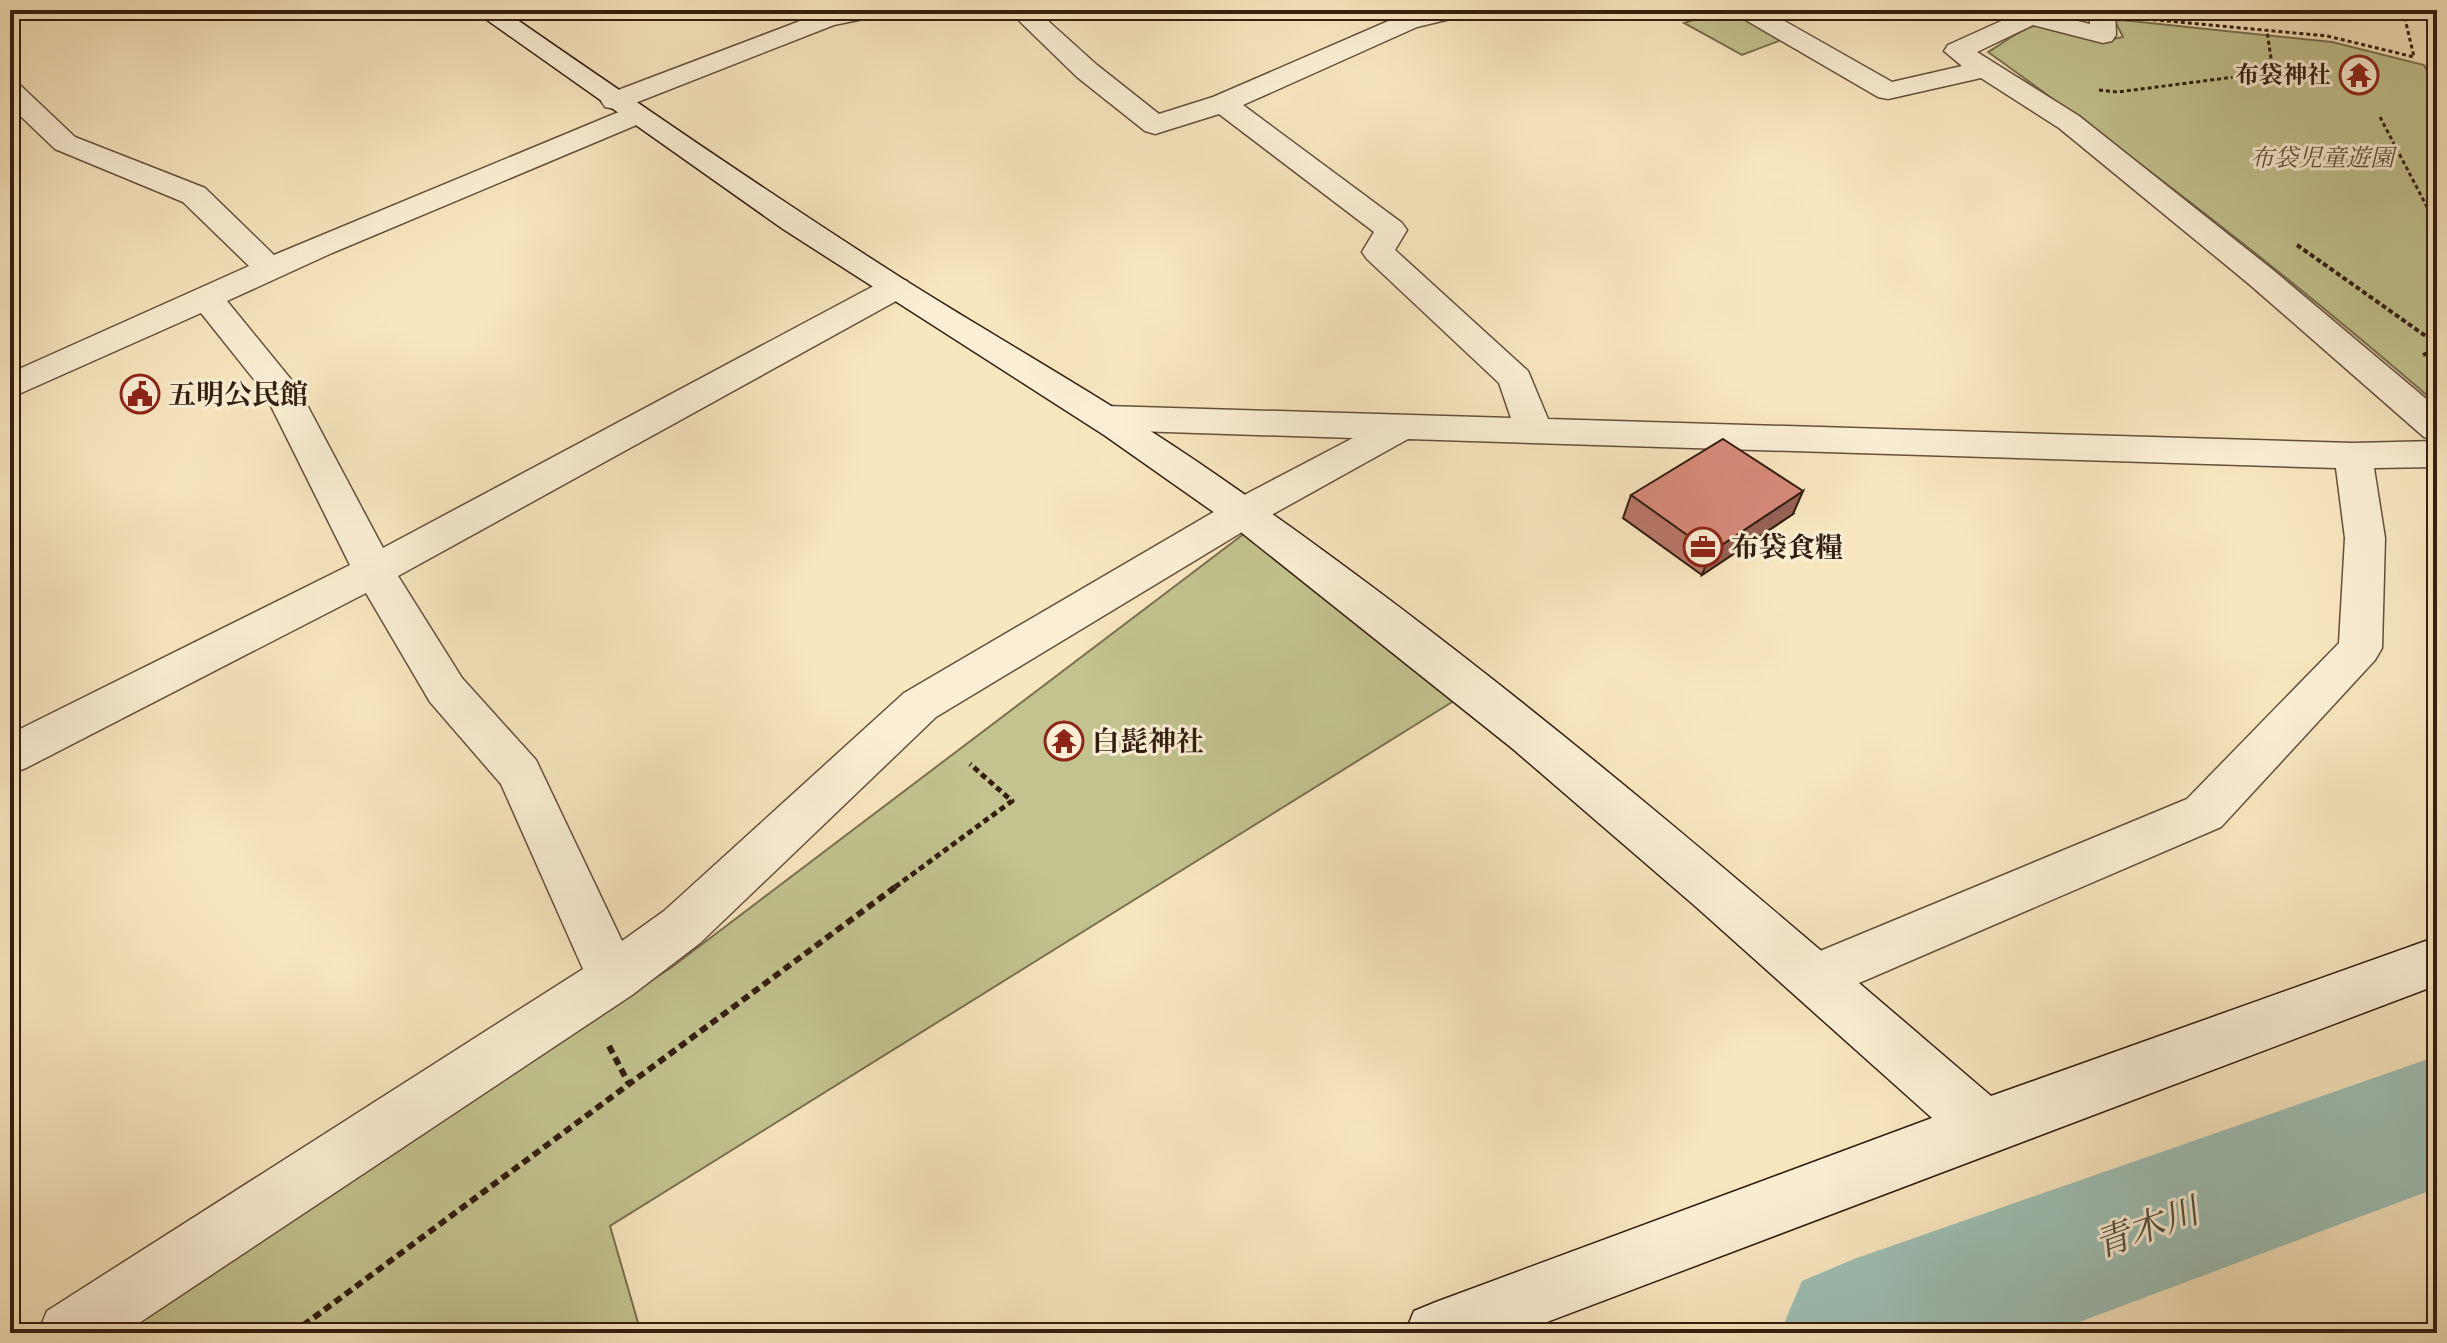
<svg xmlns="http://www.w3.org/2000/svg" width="2447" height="1343" font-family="'Libre Bodoni','Noto Serif JP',serif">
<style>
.green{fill:#c2c38f;stroke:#7a704f;stroke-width:2}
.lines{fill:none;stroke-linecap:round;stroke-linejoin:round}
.river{fill:#9dbfb4;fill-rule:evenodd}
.street-casing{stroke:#64503b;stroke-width:3}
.secondary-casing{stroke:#331e0f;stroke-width:3}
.path-far3{stroke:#331e0f;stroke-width:3;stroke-dasharray:4 3;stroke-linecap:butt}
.path-far2{stroke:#331e0f;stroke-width:4;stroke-dasharray:5 3;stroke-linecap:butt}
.path-far1{stroke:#331e0f;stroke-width:5;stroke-dasharray:6 4;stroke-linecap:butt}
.path{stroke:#331e0f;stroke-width:6;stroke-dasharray:8 5;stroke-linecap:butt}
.street{fill:#faefd5;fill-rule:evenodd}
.secondary{fill:#faefd5;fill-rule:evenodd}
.wall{fill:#b97769;stroke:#331e0f;stroke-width:2}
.shaded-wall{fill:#966155;stroke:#331e0f;stroke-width:2}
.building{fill:#d78a7a;stroke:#331e0f;stroke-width:2}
.labels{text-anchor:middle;stroke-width:6;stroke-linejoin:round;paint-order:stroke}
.far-poi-label{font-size:24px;font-weight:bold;fill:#331e0f;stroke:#faefd5;text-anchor:end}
.far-park-label{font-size:24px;font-style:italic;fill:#5e5035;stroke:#faefd5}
.poi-label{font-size:28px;font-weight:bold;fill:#331e0f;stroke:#faefd5;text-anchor:start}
.near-water-label{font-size:36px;font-style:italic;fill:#534e41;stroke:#faefd5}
</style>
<rect width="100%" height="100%" fill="#f8e6bf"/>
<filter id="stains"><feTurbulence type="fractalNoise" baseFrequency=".0025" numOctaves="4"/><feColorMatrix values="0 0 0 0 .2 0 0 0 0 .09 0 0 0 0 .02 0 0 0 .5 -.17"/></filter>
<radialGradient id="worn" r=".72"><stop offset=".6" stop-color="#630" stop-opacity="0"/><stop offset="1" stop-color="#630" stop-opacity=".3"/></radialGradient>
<path class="green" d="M 1723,10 L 1734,10 L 1789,37 L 1742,55 L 1684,23 Z
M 2121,20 L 2332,42 L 2424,65 L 2437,89 L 2437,404 C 2293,279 2143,163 1988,52 C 2002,44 2019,30 2034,26 C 2064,18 2093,46 2123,37 L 2115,21 Z
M 1245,533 L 1457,699 L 610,1226 L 641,1333 L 117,1333 L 672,967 Z"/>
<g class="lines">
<path class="river" d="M 2437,1056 L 2437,1188 L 2050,1333 L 1780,1333 L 1802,1281 L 1854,1259 Z"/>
<defs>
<path id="street" d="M 829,10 L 887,10 L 883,15 L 834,25 L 625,107 L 615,109 L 605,107 L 601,101 L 605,95 Z
M 1008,10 L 1036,10 L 1097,65 L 1159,114 L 1213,97 L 1400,16 L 1423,10 L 1471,10 L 1467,15 L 1417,27 L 1243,105 L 1402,223 L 1407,230 L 1395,250 L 1528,371 L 1548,419 L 2353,443 L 2437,441 L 2437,467 L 2374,468 L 2385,538 L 2382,648 L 2375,660 L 2221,827 L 1815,1002 L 1796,995 L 1789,978 L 1796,961 L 2187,799 L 2339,643 L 2345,538 L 2336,468 L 1408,439 L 1257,523 L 936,717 L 700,943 L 632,995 L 124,1333 L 38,1333 L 47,1311 L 583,969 L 501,784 L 430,702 L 366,593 L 26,768 L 10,774 L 10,734 L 350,565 L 264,392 L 201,313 L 10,398 L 10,373 L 249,266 L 183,202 L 55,149 L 10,106 L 10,83 L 20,85 L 75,137 L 205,188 L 274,255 L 626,109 L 636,106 L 646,109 L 650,115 L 646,121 L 332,253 L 227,301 L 298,388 L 383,548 L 883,281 L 895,278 L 907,281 L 912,288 L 907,295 L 398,576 L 462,678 L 536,760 L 622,941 L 664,911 L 904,693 L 1229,503 L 1353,438 L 1106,430 L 1093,426 L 1088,418 L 1093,410 L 1106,406 L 1511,418 L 1499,383 L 1367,259 L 1362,252 L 1374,232 L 1219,114 L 1155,134 L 1145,131 L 1077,77 Z
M 1733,10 L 1765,10 L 1892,82 L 1962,66 L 1944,51 L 1948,45 L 2021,12 L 2033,10 L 2090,24 L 2089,10 L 2115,10 L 2116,35 L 2112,41 L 2103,43 L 2033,25 L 1977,52 L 2079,116 L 2273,270 L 2437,408 L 2437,440 L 2424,437 L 2249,284 L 2059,128 L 1981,78 L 1888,99 L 1878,97 L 1737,15 Z"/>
<path id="secondary" d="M 473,10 L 503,10 C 635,101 768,193 903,279 C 1008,345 1116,405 1218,476 C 1490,663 1741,882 1991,1096 L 2437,937 L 2437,985 L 1518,1333 L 1405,1333 L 1414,1311 L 1436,1302 L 1932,1118 L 1695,906 L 1513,749 L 1232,525 L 1104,435 L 783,229 Z"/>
</defs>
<use href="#street" class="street-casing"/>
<use href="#secondary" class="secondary-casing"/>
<path class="path-far3" d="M 2146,19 L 2327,36 L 2414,57 L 2403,10
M 2099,90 L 2118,92 L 2273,72 L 2267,31
M 2380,117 L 2437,226"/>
<path class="path-far2" d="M 2297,245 L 2437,344
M 2423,355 L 2437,349"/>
<path class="path-far1" d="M 895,887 L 1012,801 L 970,764"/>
<path class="path" d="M 609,1046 L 629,1084
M 293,1333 L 898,885"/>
<use href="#street" class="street"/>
<use href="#secondary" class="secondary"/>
</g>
<path class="wall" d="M 1631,495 L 1793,514 L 1702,575 L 1623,518 Z"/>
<path class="shaded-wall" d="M 1803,491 L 1793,514 L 1702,575 L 1711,552 Z"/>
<path class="building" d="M 1723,439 L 1803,491 L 1711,552 L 1631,495 Z"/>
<defs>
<symbol id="temple-ring" viewBox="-11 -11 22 22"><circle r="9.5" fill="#faefd5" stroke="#8f2418" stroke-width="1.5"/><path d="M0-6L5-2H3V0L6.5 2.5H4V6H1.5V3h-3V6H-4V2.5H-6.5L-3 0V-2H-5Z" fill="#8f2418"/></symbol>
<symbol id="civic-ring" viewBox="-11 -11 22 22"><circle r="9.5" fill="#faefd5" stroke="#8f2418" stroke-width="1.5"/><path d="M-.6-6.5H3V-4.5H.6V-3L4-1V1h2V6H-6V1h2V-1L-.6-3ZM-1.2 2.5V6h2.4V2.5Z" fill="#8f2418"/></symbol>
<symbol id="office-ring" viewBox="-11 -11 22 22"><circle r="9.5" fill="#faefd5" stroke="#8f2418" stroke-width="1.5"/><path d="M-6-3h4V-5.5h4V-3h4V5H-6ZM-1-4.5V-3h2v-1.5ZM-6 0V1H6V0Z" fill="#8f2418"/></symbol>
</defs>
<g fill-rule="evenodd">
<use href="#temple-ring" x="2337" y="53" width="44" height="44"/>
<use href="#civic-ring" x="118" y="372" width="44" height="44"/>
<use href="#office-ring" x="1681" y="525" width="44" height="44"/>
<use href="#temple-ring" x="1042" y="719" width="44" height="44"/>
</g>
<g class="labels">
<g class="far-poi-label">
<text x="2331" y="83">布袋神社</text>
</g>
<g class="far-park-label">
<text x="2322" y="166">布袋児童遊園</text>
</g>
<g class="poi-label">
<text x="168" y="404">五明公民館</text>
<text x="1731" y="557">布袋食糧</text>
<text x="1092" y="751">白髭神社</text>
</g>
<g class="near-water-label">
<text transform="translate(2146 1227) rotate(-20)" y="13">青木川</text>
</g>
</g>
<rect width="2447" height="1343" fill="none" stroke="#f8e6bf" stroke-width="40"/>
<rect x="12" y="12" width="2423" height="1319" fill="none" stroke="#331e0f" stroke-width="4"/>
<rect x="20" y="20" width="2407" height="1303" fill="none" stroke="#331e0f" stroke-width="2"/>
<rect width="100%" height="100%" filter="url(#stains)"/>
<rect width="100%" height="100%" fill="url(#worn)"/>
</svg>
